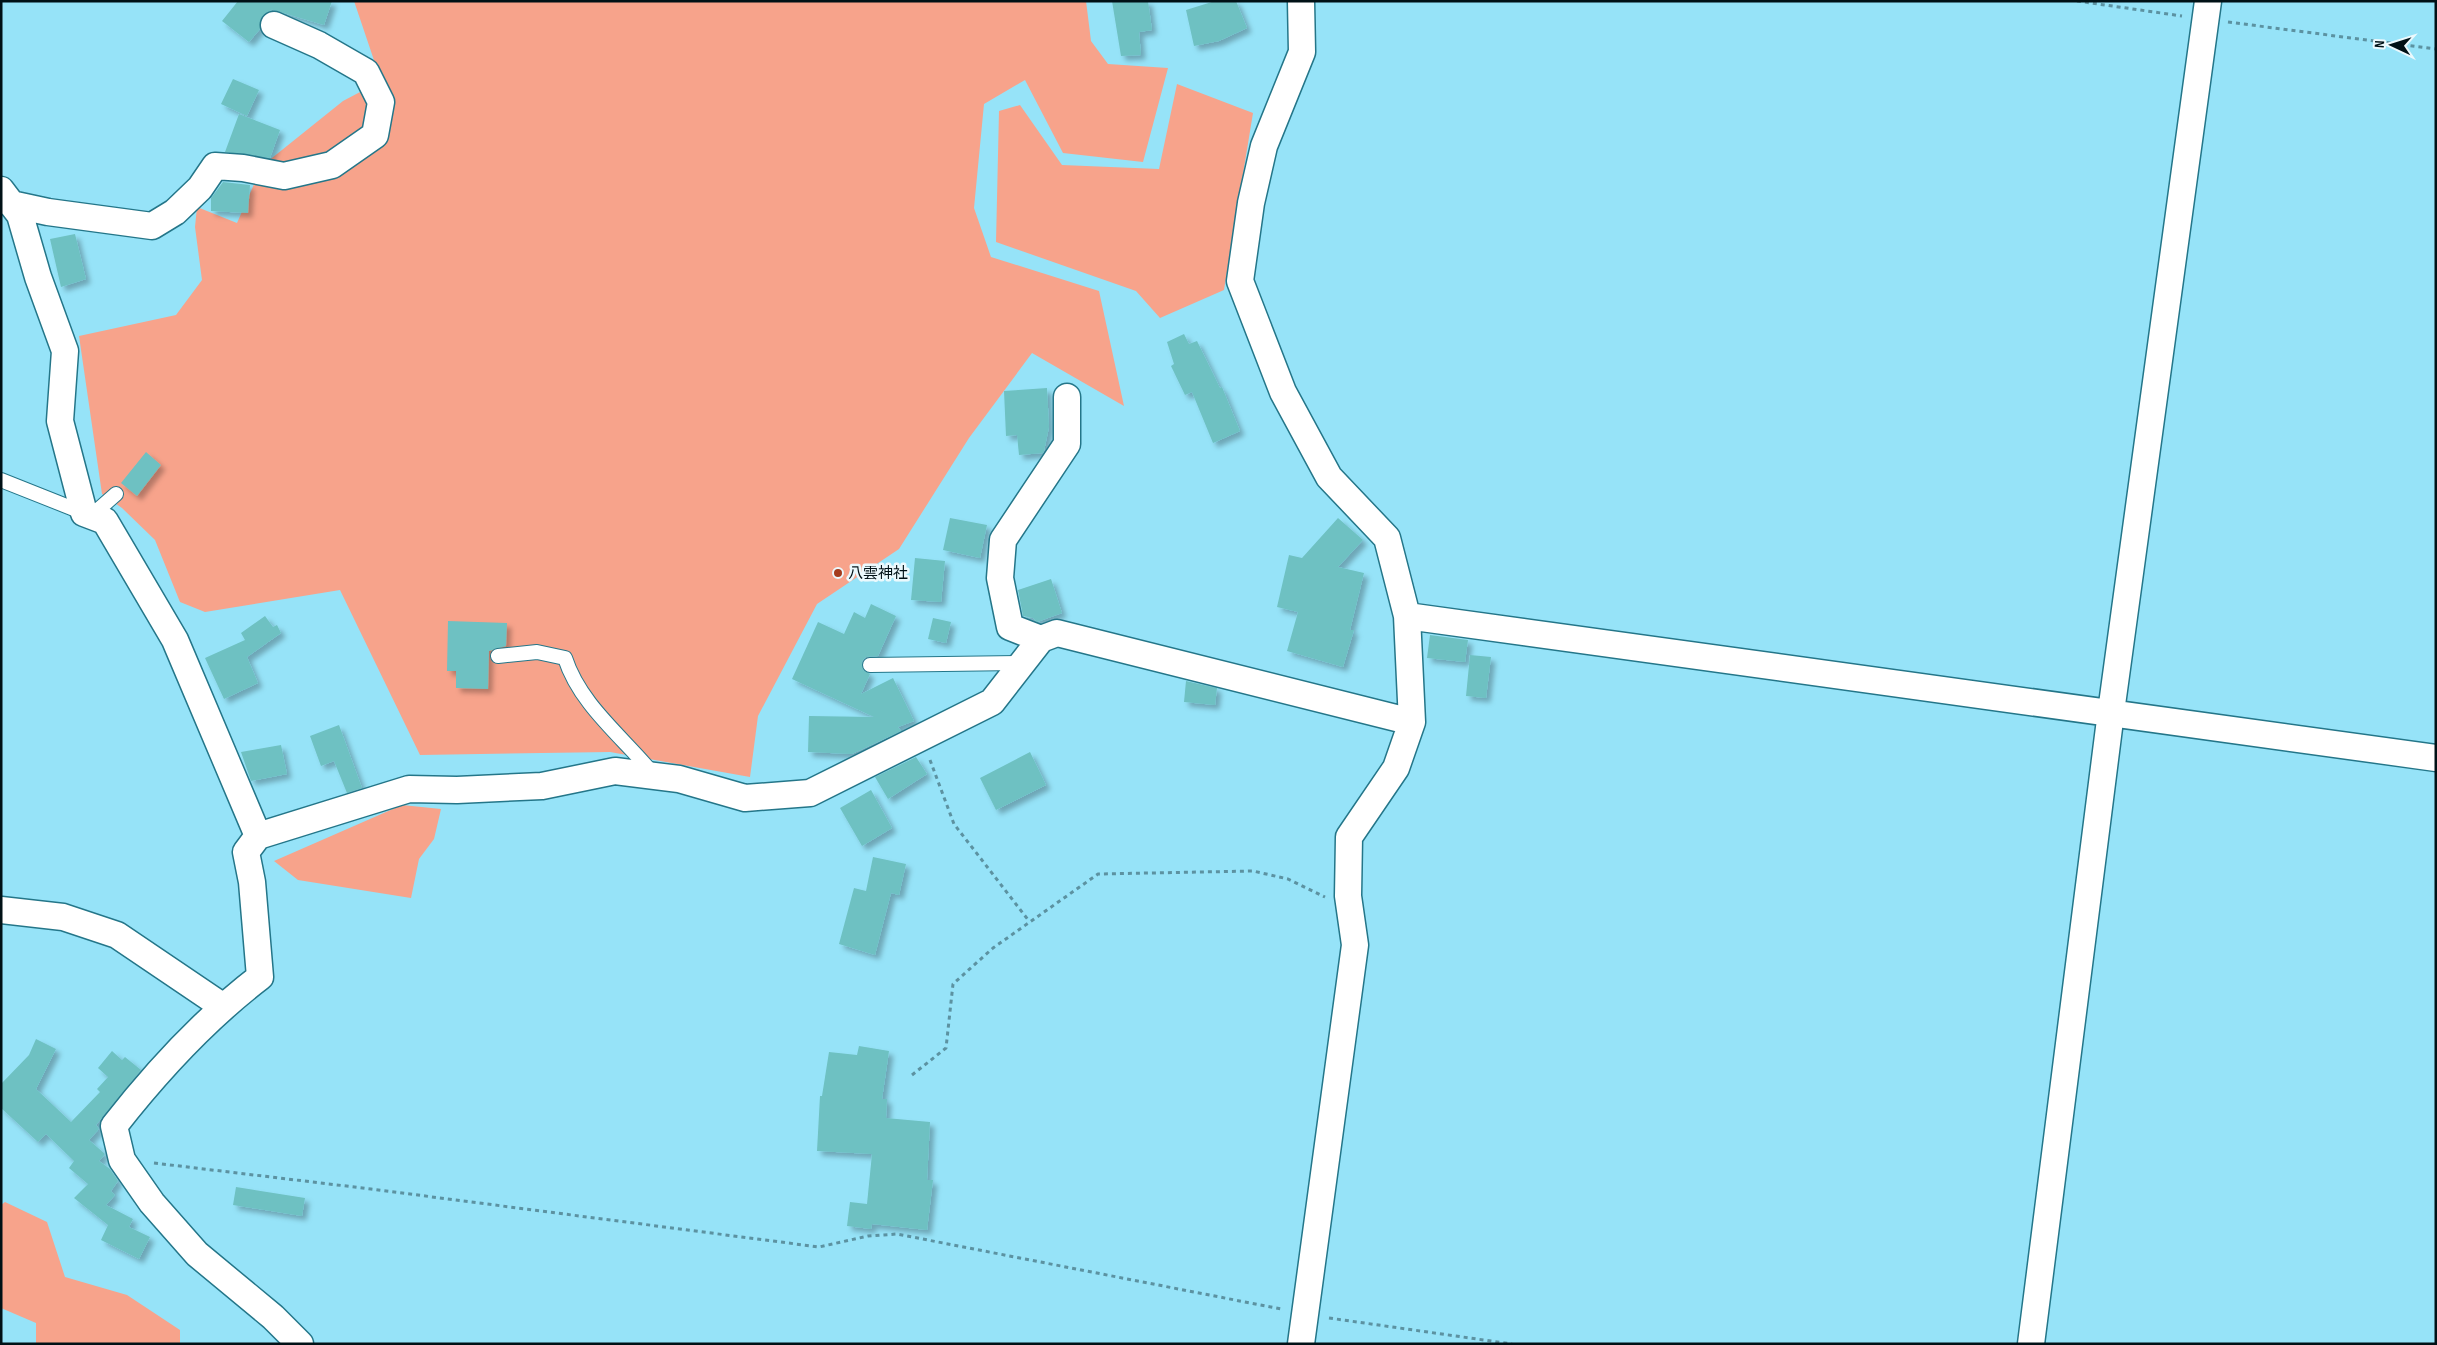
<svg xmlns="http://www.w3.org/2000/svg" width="2437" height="1345" font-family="'Sofia Sans Condensed','Noto Sans JP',sans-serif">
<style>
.green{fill:#f7a38b}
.building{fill:#6ec1c2;filter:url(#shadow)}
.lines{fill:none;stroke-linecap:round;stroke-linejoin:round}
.service-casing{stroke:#247689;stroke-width:16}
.minor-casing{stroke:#247689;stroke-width:29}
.path{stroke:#5c92a1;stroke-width:3;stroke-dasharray:4 4;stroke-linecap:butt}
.service{stroke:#fff;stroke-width:14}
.minor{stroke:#fff;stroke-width:26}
.poi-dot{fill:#a43c1e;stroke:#ebf9fd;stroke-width:2}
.labels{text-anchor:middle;stroke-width:5;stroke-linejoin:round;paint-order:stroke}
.poi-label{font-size:15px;fill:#001116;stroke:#ebf9fd;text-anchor:start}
</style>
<defs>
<filter id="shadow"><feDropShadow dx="4.5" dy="4.5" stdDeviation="2.5" flood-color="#0004"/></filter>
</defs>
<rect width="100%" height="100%" fill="#96e3f8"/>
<path class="green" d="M 354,1 L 1086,1 L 1091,41 L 1108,64 L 1168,68 L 1143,162 L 1063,153 L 1025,80 L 984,104 L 974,208 L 991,257 L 1099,291 L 1124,406 L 1032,353 L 969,438 L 899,549 L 817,604 L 758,716 L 750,777 L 610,752 L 420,755 L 340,590 L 205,612 L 180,602 L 155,540 L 122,508 L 102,494 L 79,336 L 176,315 L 202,280 L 195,227 L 197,207 L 237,223 L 262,166 L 343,101 L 381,81 Z
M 1177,84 L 1253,113 L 1224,290 L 1160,318 L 1136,291 L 996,242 L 999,111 L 1020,105 L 1062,165 L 1159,169 Z
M 402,805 L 441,809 L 434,839 L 419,859 L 411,898 L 298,880 L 274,861 Z
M 5,1202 L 47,1222 L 65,1277 L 127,1295 L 180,1330 L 180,1344 L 36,1344 L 36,1323 L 1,1308 L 1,1205 Z"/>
<path class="building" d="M 238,1 L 332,1 L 324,25 L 270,9 L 272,10 L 266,13 L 261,18 L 260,29 L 249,42 L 222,21 Z
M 1112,1 L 1148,1 L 1152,30 L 1139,32 L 1141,55 L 1121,56 Z
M 1215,1 L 1236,1 L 1247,28 L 1219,41 L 1194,46 L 1186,10 Z
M 233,79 L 259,90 L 247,116 L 221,104 Z
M 239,114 L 280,130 L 270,158 L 225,152 Z
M 223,182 L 250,185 L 248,213 L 211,211 L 211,198 Z
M 75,234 L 86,279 L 61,287 L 50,239 Z
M 1184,334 L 1189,344 L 1197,341 L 1220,388 L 1222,387 L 1240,431 L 1213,443 L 1192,392 L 1185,395 L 1171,366 L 1174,364 L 1167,342 Z
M 1047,388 L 1049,427 L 1044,451 L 1043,453 L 1019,455 L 1017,435 L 1006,436 L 1004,391 Z
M 146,452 L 161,465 L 137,496 L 121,483 Z
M 950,518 L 987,525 L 980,558 L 943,550 Z
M 1338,518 L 1363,540 L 1338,567 L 1364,573 L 1350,630 L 1354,630 L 1343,667 L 1287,651 L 1298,612 L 1277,607 L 1289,555 L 1302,558 Z
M 915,558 L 945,561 L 941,602 L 911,600 Z
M 1051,579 L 1062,613 L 1037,622 L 1033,618 L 1023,616 L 1018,590 Z
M 871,604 L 896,616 L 878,656 L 866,657 L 862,661 L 863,670 L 870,674 L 861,694 L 893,678 L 914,721 L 898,727 L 901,731 L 852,754 L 808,752 L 809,716 L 874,717 L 792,679 L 818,622 L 844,634 L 854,612 L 865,618 Z
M 265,616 L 273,627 L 277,625 L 281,633 L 247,657 L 258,683 L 224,699 L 205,658 L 245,640 L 241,633 Z
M 933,618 L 951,622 L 946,643 L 928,639 Z
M 448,621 L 507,623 L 506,646 L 489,651 L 488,689 L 456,688 L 456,671 L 447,671 Z
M 1430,635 L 1468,640 L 1465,662 L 1427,658 Z
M 1470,655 L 1491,657 L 1486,698 L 1466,696 Z
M 1186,681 L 1217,688 L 1215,705 L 1184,702 Z
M 339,725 L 362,788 L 347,793 L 334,761 L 321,766 L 310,736 Z
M 281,745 L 287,774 L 251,781 L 241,752 Z
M 1030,752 L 1046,785 L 996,810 L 980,778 Z
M 916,757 L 927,774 L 888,799 L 875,777 Z
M 871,790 L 892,828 L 862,846 L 840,808 Z
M 873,857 L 906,864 L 899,895 L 891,893 L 875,955 L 839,944 L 854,888 L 866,891 Z
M 36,1039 L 56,1049 L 36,1089 L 71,1122 L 100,1092 L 97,1089 L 108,1077 L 98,1068 L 112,1051 L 122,1060 L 125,1057 L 141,1070 L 96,1125 L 99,1129 L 89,1140 L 105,1154 L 99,1161 L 110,1169 L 118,1181 L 111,1191 L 115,1195 L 106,1205 L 133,1219 L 129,1227 L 150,1237 L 139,1259 L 101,1240 L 108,1225 L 74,1198 L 88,1184 L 69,1168 L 74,1161 L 46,1134 L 38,1142 L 1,1108 L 1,1084 L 29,1055 Z
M 859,1046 L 889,1051 L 882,1099 L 887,1099 L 886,1118 L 930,1122 L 927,1180 L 933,1180 L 927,1230 L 872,1224 L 871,1229 L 847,1226 L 850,1202 L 867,1204 L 872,1154 L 817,1151 L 820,1096 L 822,1096 L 829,1052 L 857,1055 Z
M 236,1187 L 305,1198 L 302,1216 L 233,1205 Z"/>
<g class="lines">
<defs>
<path id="service" d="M 1,480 L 84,513
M 91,516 L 116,494
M 498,656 L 537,652 L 565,658 C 580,705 624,738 654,775
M 870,665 L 1022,663"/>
<path id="minor" d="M 1301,1 L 1302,52 L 1264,146 L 1251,203 L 1240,281 L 1283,392 L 1329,477 L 1387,538 L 1407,616 L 1412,722 L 1396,768 L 1349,837 L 1348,896 L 1355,945 L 1301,1344
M 1,190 L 20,215 L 38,277 L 65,351 L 60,421 L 84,513 L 105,521 L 175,640 L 258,836 L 246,852 L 252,882 L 260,977 C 205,1019 157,1071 114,1126 L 122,1160 L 152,1203 L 197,1254 L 273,1317 L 300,1344
M 11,204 L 48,212 L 152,226 L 175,212 L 200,188 L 215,166 L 243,168 L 284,176 L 332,165 L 375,135 L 381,102 L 366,72 L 319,45 L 274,25
M 1407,616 L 2436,758
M 1041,639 L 1010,627 L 1000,578 L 1003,540 L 1067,444 L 1067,397
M 258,836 L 409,789 L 457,790 L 542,786 L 615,771 L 679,779 L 745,798 L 810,793 L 992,702 L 1041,639 L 1057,633 L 1412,722
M 1,910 L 63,917 L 117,935 L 222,1006
M 2031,1344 L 2111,712 L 2208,1"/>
</defs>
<use href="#service" class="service-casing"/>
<use href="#minor" class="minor-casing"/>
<path class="path" d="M 2077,1 L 2182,16
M 2228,22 L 2436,49
M 930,760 L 954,824 L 1029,921
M 912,1075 L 946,1048 L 953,984 L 993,948 L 1098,874 L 1253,871 L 1288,879 L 1325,897
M 154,1163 L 371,1189 L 819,1247 L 868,1236 L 897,1234 L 1281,1309
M 1329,1318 L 1512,1344"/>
<use href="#service" class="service"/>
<use href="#minor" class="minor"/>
</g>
<circle class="poi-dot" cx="838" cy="573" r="5"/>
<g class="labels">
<g class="poi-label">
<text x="848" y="578">八雲神社</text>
</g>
</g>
<rect width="2437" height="1345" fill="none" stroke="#001116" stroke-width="5"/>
<g transform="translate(2392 45) rotate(274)" stroke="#ebf9fd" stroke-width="4" paint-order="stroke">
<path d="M0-4L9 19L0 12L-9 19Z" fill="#001116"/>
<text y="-8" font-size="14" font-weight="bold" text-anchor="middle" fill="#001116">N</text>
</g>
</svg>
